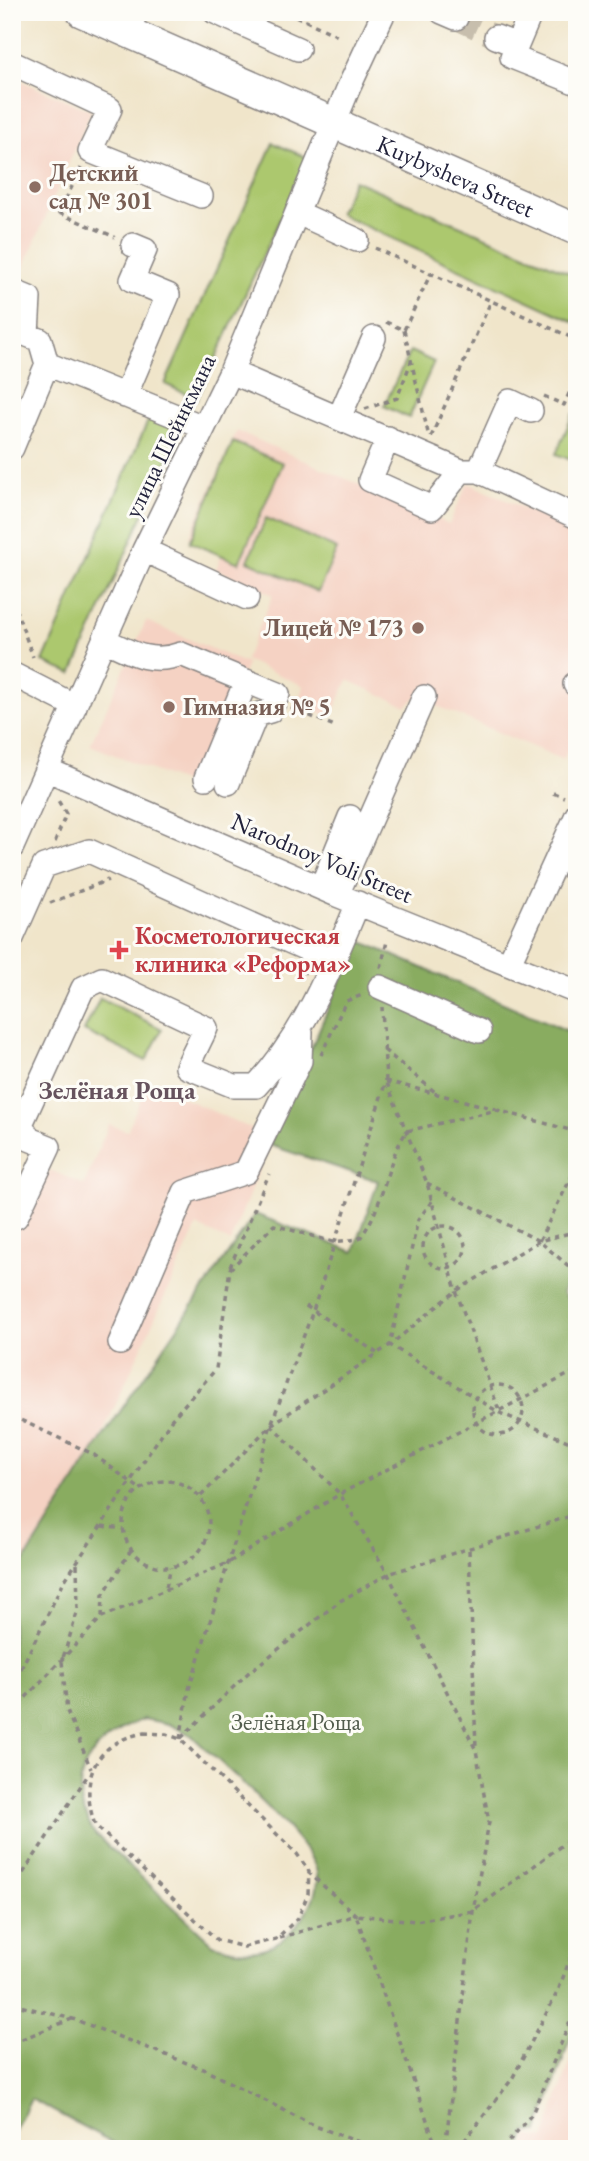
<svg xmlns="http://www.w3.org/2000/svg" width="589" height="2161" font-family="'EB Garamond',serif">
<style>
.built{fill:#f5d2c3}
.green{fill:#acc86e;stroke:#677554;stroke-width:2}
.forest{fill:#89ac61;stroke:#56674e;stroke-width:2;fill-rule:evenodd}
.lines{fill:none;stroke-linecap:round;stroke-linejoin:round}
.minor-tunnel{stroke:#c7bead;stroke-width:23;stroke-dasharray:23 11;stroke-linecap:butt}
.minor-casing{stroke:#898482;stroke-width:26}
.major-casing{stroke:#898482;stroke-width:33}
.path{stroke:#898482;stroke-width:3.5;stroke-dasharray:5 5;stroke-linecap:butt}
.minor{stroke:#fff;stroke-width:23}
.major{stroke:#fff;stroke-width:30}
.education-dot{fill:#8d6e63;stroke:#fdfcf7;stroke-width:2.5}
.health-dot{fill:#e0444e;stroke:#fdfcf7;stroke-width:2.5}
.labels{text-anchor:middle;stroke-width:6;stroke-linejoin:round;paint-order:stroke}
.education-label{font-size:24px;font-weight:bold;fill:#785e54;stroke:#fdfcf7;text-anchor:start}
.street-label{font-size:24px;fill:#22223b;stroke:#fdfcf7}
.health-label{font-size:24px;font-weight:bold;fill:#be3a42;stroke:#fdfcf7;text-anchor:start}
.park-label{font-size:24px;fill:#525c4d;stroke:#fdfcf7}
.neighbourhood-label{font-size:26px;font-weight:bold;fill:#66535e;stroke:#fdfcf7}
</style>
<rect width="100%" height="100%" fill="#fdfcf7"/>
<filter id="ink" filterUnits="userSpaceOnUse"><feTurbulence type="fractalNoise" baseFrequency=".0143" numOctaves="2"/><feDisplacementMap in="SourceGraphic" scale="14" xChannelSelector="R" yChannelSelector="G"/><feConvolveMatrix kernelMatrix="1 2 1 2 8 2 1 2 1" color-interpolation-filters="sRGB"/></filter>
<filter id="wash" filterUnits="userSpaceOnUse"><feTurbulence type="fractalNoise" baseFrequency=".00686" numOctaves="4" result="noise"/><feDisplacementMap in="SourceGraphic" scale="28" xChannelSelector="R" yChannelSelector="G"/><feGaussianBlur stdDeviation="1.57" result="paint"/><feColorMatrix in="noise" values="0 0 0 0 0 0 0 0 0 0 0 0 0 0 0 0 0 1.4 0 .05"/><feComposite in="paint" operator="in"/></filter>
<g filter="url(#wash)">
<rect width="100%" height="100%" fill="#f0e5ca"/>
<path class="built" d="M 12,77 L 91,111 L 24,267 L 12,262 Z
M 237,431 L 449,524 L 468,483 L 577,532 L 577,733 L 563,760 L 416,697 L 406,706 L 348,680 L 331,717 L 297,703 L 304,686 L 245,660 L 273,595 L 216,569 L 223,553 L 189,537 Z
M 146,621 L 247,664 L 197,788 L 90,745 Z
M 148,1082 L 272,1138 L 230,1242 L 197,1226 L 93,1454 L 12,1581 L 12,1223 L 24,1228 L 50,1170 L 84,1185 L 109,1124 L 127,1131 Z
M 577,2042 L 577,2149 L 525,2149 L 529,2135 L 544,2139 Z"/>
<path class="green" d="M 273,143 L 308,158 L 197,399 L 165,384 Z
M 354,180 L 577,276 L 577,323 L 339,214 Z
M 410,351 L 434,362 L 409,418 L 384,406 Z
M 151,414 L 182,427 L 72,674 L 43,662 Z
M 573,414 L 577,416 L 576,462 L 556,454 Z
M 233,442 L 283,463 L 239,563 L 190,542 Z
M 266,518 L 337,549 L 318,592 L 248,561 Z
M 100,998 L 162,1029 L 146,1061 L 84,1031 Z"/>
<path class="forest" d="M 358,940 L 577,1035 L 577,1266 L 562,1292 L 577,1314 L 577,2018 L 538,2132 L 527,2132 L 521,2149 L 125,2149 L 31,2099 L 12,2136 L 12,1581 L 100,1441 L 255,1214 L 354,1252 L 378,1181 L 269,1145 ZM 144,1719 L 169,1724 L 191,1735 C 217,1761 313,1841 317,1873 C 319,1896 306,1915 292,1931 C 268,1955 243,1954 213,1944 L 95,1834 C 61,1779 89,1740 144,1719 Z"/>
</g>
<g filter="url(#ink)">
<g class="lines">
<path class="minor-tunnel" d="M 456,18 L 496,37"/>
<defs>
<path id="minor" d="M 215,12 L 298,49
M 442,12 L 456,18
M 531,12 L 512,57 L 577,83
M 128,32 L 136,12
M 496,37 L 517,45
M 12,63 L 110,109 L 90,151 L 201,196
M 298,213 L 357,240
M 12,291 L 29,298 L 27,334
M 12,329 L 40,340 L 47,364 L 203,427
M 231,372 L 461,471 L 479,471 L 577,517
M 125,396 L 168,295 L 132,280 L 145,250 L 133,245
M 339,418 L 374,338
M 388,438 L 370,480 L 432,508 L 461,471
M 12,448 L 47,364
M 479,471 L 510,401 L 531,411
M 144,550 L 247,598
M 105,640 C 131,653 152,665 181,654 L 246,681 L 206,778
M 12,674 L 75,706
M 575,684 L 577,685
M 48,770 L 337,895 L 577,992
M 228,783 L 256,715 L 270,711 L 278,694 L 246,681
M 12,847 L 144,550 L 231,372 L 348,89 L 384,12
M 321,888 L 350,817
M 337,895 L 424,697
M 12,938 L 44,866 L 89,851 L 333,961
M 509,963 L 577,815
M 380,987 L 479,1031
M 12,1215 L 16,1217 L 49,1147 L 29,1139 L 21,1124 L 83,988 L 102,979 L 206,1028 L 187,1067 L 234,1086 L 256,1086 C 305,1034 331,968 358,903
M 120,1343 L 185,1192 L 246,1172 L 300,1061 L 301,1032"/>
<g id="major">
<path id="s1" d="M 82,12 L 577,230"/>
</g>
</defs>
<use href="#minor" class="minor-casing"/>
<use href="#major" class="major-casing"/>
<path class="path" d="M 287,12 L 338,36
M 81,168 L 59,213 L 115,237
M 375,248 L 577,340
M 386,322 L 404,330 L 431,273
M 404,330 L 429,437
M 544,396 L 564,405 L 577,375
M 365,409 L 397,398 L 411,362
M 431,437 L 491,301
M 12,599 L 33,657
M 12,708 L 18,710
M 291,708 L 337,727
M 553,793 L 564,797
M 55,842 L 66,814 L 56,797
M 50,903 L 108,880
M 276,959 L 306,973
M 381,968 L 387,941
M 12,974 L 20,956
M 384,1050 L 435,1092
M 321,1055 L 346,1001 L 362,995
M 386,1081 L 496,1109
M 387,1083 L 427,1183 L 456,1291 L 500,1413
M 427,1183 L 539,1241 L 577,1273
M 432,1201 L 418,1220 L 390,1345 L 500,1413 L 577,1445
M423 1247a21 21 0 1 1 42 0a21 21 0 1 1-42 0Z
M 539,1241 L 577,1166
M 230,1267 L 269,1174
M 306,1306 L 377,1353
M473 1410a25 25 0 1 1 50 0a25 25 0 1 1-50 0Z
M 12,1416 L 93,1454 L 140,1489
M 271,1425 L 340,1494 L 388,1574 L 476,1750 L 489,1822 L 473,1911 L 445,2149
M123 1524a43 43 0 1 1 86 0a43 43 0 1 1-86 0Z
M 201,1496 L 271,1425 L 390,1345 L 456,1291 L 539,1241 L 577,1231
M 102,1526 L 123,1529
M 469,1550 L 476,1748
M 77,1564 L 78,1610 L 62,1661 L 67,1711 L 91,1769
M 166,1587 L 171,1567
M 102,1617 L 103,1595 L 131,1550
M 12,1687 L 63,1583 L 171,1420 L 216,1369 L 230,1269 L 274,1225 L 333,1242 L 359,1239 C 386,1206 383,1165 407,1131 L 497,1110 L 577,1132
M 12,1712 L 102,1617 L 228,1563 L 340,1494 L 577,1370
M 144,1733 L 166,1734 L 180,1739 L 297,1854 L 309,1871 L 308,1894 L 298,1918 L 276,1939 L 244,1947 L 217,1940 L 95,1825 C 79,1780 94,1742 144,1733 Z
M 181,1738 L 248,1673 L 340,1601 L 388,1574 L 577,1514
M 180,1739 L 189,1689 L 271,1425 L 314,1308 L 386,1081 L 382,1007
M 12,1890 L 88,1775
M 279,1938 L 356,1915 L 309,1873
M 12,2004 L 73,2019 L 205,2070 L 315,2126 L 378,2149
M 12,2043 L 72,2019
M 437,2149 L 356,1915 L 416,1921 L 473,1911 L 577,1834
M 458,2149 L 512,2079 L 558,1991 L 577,1940
M 502,2149 L 532,2114 L 577,2005"/>
<use href="#minor" class="minor"/>
<use href="#major" class="major"/>
</g>
</g>
<g class="education-dot">
<circle cx="35" cy="187" r="7"/>
<circle cx="418" cy="628" r="7"/>
<circle cx="169" cy="707" r="7"/>
</g>
<path class="health-dot" d="M115.5 939.5h7v7h7v7h-7v7h-7v-7h-7v-7h7z"/>
<g class="labels">
<g class="education-label">
<text x="49" y="181">Детский<tspan x="49" dy="28">сад № 301</tspan></text>
<text x="404" y="636" text-anchor="end">Лицей № 173</text>
<text x="183" y="715">Гимназия № 5</text>
</g>
<g class="street-label">
<text dy="8" stroke="none"><textPath href="#s1" startOffset="408">Kuybysheva Street</textPath></text>
<text transform="translate(170 436) rotate(-64)" y="8">улица Шейнкмана</text>
<text transform="translate(322 858) rotate(23)" y="8">Narodnoy Voli Street</text>
</g>
<g class="health-label">
<text x="135" y="944">Косметологическая<tspan x="135" dy="28">клиника «Реформа»</tspan></text>
</g>
<g class="park-label">
<text x="296" y="1730">Зелёная Роща</text>
</g>
<g class="neighbourhood-label">
<text x="117" y="1099">Зелёная Роща</text>
</g>
</g>
<rect width="589" height="2161" fill="none" stroke="#fdfcf7" stroke-width="42"/>
</svg>
